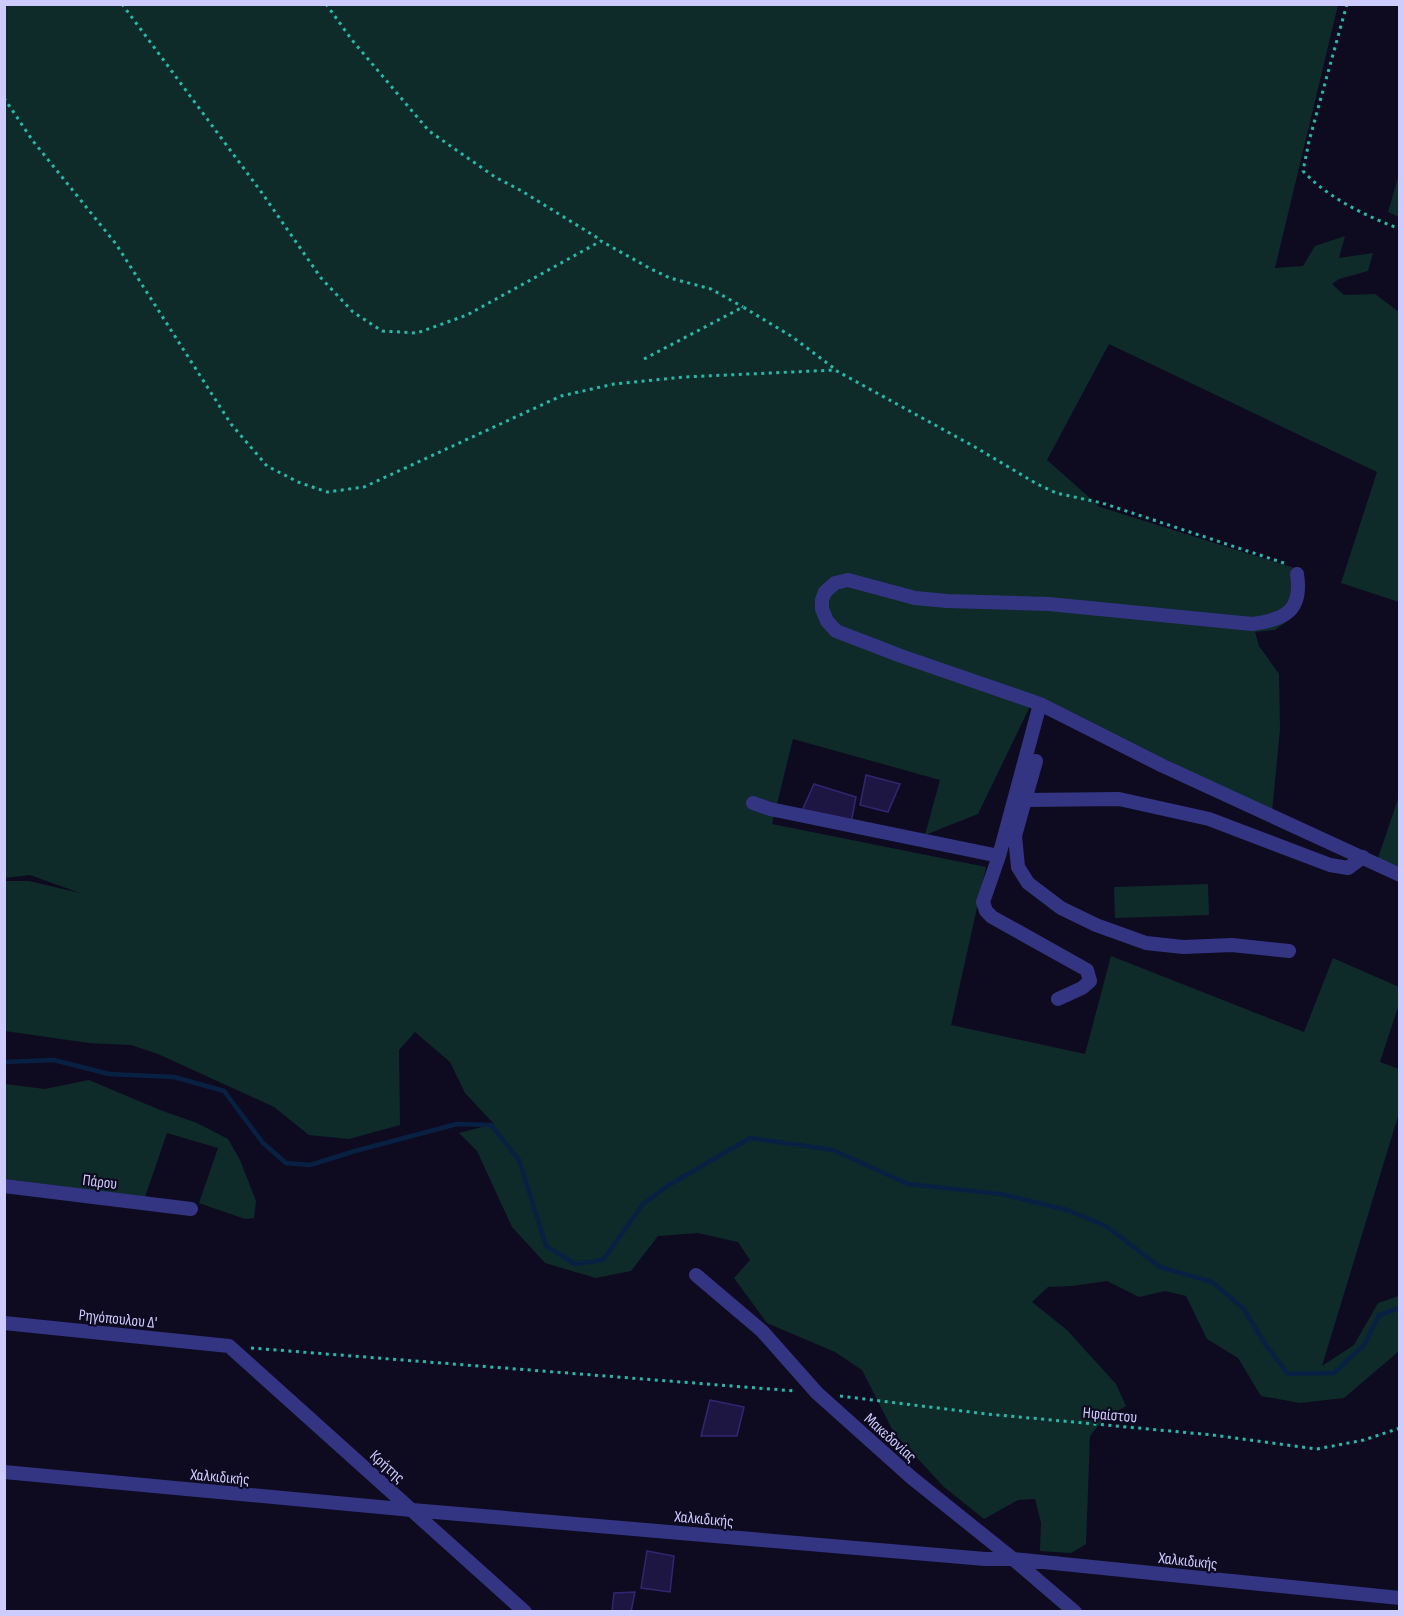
<svg xmlns="http://www.w3.org/2000/svg" width="1404" height="1616" font-family="'Sofia Sans Condensed',sans-serif">
<style>
.green{fill:#0e2b29}
.lines{fill:none;stroke-linecap:round;stroke-linejoin:round}
.stream{stroke:#082143;stroke-width:4.5}
.building{fill:#1d1643;stroke:#312770;stroke-width:1.5}
.path{stroke:#26b8a8;stroke-width:3;stroke-dasharray:3 4.5;stroke-linecap:butt}
.street{stroke:#333583;stroke-width:14}
.labels{text-anchor:middle;stroke-width:4.5;stroke-linejoin:round;paint-order:stroke}
.street-label{font-size:16px;fill:#cecbff;stroke:#0e0b21}
</style>
<rect width="100%" height="100%" fill="#0e0b21"/>
<path class="green" d="M 5,5 L 1338,5 L 1275,268 L 1303,266 L 1315,246 L 1345,236 L 1339,258 L 1373,253 L 1368,271 L 1339,279 L 1332,284 L 1344,295 L 1375,294 L 1399,312 L 1399,602 L 1341,583 L 1377,472 L 1109,344 L 1047,460 L 1100,507 L 1304,571 L 1302,598 L 1293,617 L 1275,630 L 1255,632 L 1259,646 L 1279,674 L 1280,729 L 1272,812 L 1035,696 L 978,814 L 925,835 L 940,780 L 793,739 L 772,824 L 986,867 L 951,1025 L 1085,1054 L 1111,956 L 1304,1032 L 1333,958 L 1399,987 L 1399,1004 L 1380,1062 L 1399,1069 L 1399,1113 L 1322,1366 L 1354,1345 L 1378,1303 L 1399,1296 L 1399,1351 L 1344,1398 L 1300,1403 L 1261,1396 L 1238,1358 L 1207,1339 L 1186,1296 L 1165,1291 L 1139,1297 L 1107,1281 L 1072,1286 L 1048,1287 L 1032,1302 L 1067,1330 L 1116,1384 L 1126,1406 L 1102,1421 L 1090,1436 L 1086,1544 L 1071,1553 L 1040,1551 L 1041,1523 L 1035,1499 L 1018,1500 L 984,1519 L 944,1487 L 894,1433 L 862,1370 L 835,1352 L 767,1323 L 734,1278 L 750,1260 L 738,1242 L 698,1233 L 658,1236 L 631,1271 L 596,1278 L 545,1263 L 512,1227 L 477,1151 L 459,1133 L 494,1124 L 465,1093 L 450,1062 L 415,1032 L 399,1050 L 400,1125 L 349,1139 L 309,1135 L 274,1107 L 158,1054 L 131,1045 L 89,1043 L 5,1031 L 4,881 L 29,881 L 80,893 L 30,875 L 5,878 Z
M 1399,174 L 1400,217 L 1399,217 L 1388,212 Z
M 1399,796 L 1399,875 L 1376,864 Z
M 1208,884 L 1209,915 L 1115,918 L 1114,887 Z
M 89,1080 L 160,1110 L 197,1123 L 228,1139 L 240,1160 L 256,1201 L 254,1218 L 245,1219 L 199,1203 L 218,1148 L 167,1133 L 145,1197 L 5,1179 L 5,1084 L 45,1089 Z"/>
<g class="lines">
<path class="stream" d="M 4,1062 L 54,1060 L 109,1074 L 174,1077 L 224,1091 L 263,1143 L 286,1163 L 310,1165 L 355,1151 L 457,1124 L 491,1125 L 519,1160 L 546,1246 L 575,1264 L 603,1260 L 643,1204 L 669,1185 L 750,1138 L 833,1150 L 908,1184 L 1001,1194 L 1067,1210 L 1106,1226 L 1160,1267 L 1212,1282 L 1243,1308 L 1265,1344 L 1288,1374 L 1334,1373 L 1364,1345 L 1379,1315 L 1400,1308"/>
</g>
<path class="building" d="M 866,775 L 900,784 L 888,812 L 860,805 Z
M 814,784 L 856,797 L 851,823 L 801,813 Z
M 710,1400 L 744,1407 L 737,1436 L 701,1436 Z
M 647,1551 L 674,1556 L 670,1592 L 641,1588 Z
M 635,1592 L 631,1612 L 612,1612 L 614,1593 Z"/>
<g class="lines">
<path class="path" d="M 122,4 L 262,193 L 321,278 L 353,312 L 382,331 L 417,333 L 467,315 L 601,241 L 651,269 L 670,278 L 711,289 L 743,307
M 326,4 L 352,40 L 429,131 L 495,177 L 520,190 L 601,240
M 1347,4 L 1309,141 L 1303,171 C 1328,198 1366,216 1400,229
M 4,98 L 33,141 L 116,244 L 231,424 L 267,466 L 298,482 L 327,492 L 364,487 L 561,396 L 614,384 L 684,377 L 835,370 L 975,447 L 1037,484 L 1056,493 L 1102,503 L 1287,564
M 644,359 L 743,307 L 791,336 L 835,369
M 251,1348 L 795,1391
M 840,1396 L 987,1414 L 1213,1435 L 1317,1449 L 1364,1440 L 1400,1428"/>
<path class="street" d="M 1297,574 C 1303,611 1284,620 1252,624 L 1049,604 L 947,601 L 915,598 L 848,580 L 835,583 L 825,592 L 822,600 L 822,609 L 827,621 L 836,631 L 901,656 L 1040,704 L 1163,766 L 1400,875
M 1040,704 L 999,856 L 983,902 L 986,911 L 992,917 L 1087,970 L 1090,981 L 1082,988 L 1058,999
M 1025,800 L 1036,761
M 753,803 L 770,809 L 999,856
M 1289,951 L 1232,945 L 1183,947 L 1146,943 L 1096,925 L 1061,908 L 1028,883 L 1018,867 L 1015,836 L 1025,800 L 1119,799 L 1209,819 L 1330,865 L 1348,868 L 1363,857
M 4,1186 L 191,1209
M 696,1275 L 762,1331 L 817,1393 L 912,1478 L 1013,1559 L 1075,1612
M 4,1323 L 229,1346 L 525,1612
M 4,1472 L 412,1510 L 985,1559 L 1013,1559 L 1400,1598"/>
</g>
<g class="labels">
<g class="street-label">
<text transform="translate(100 1181) rotate(7)" y="6">Πάρου</text>
<text transform="translate(118 1318) rotate(6)" y="6">Ρηγόπουλου Δ'</text>
<text transform="translate(1110 1414) rotate(5)" y="6">Ηφαίστου</text>
<text transform="translate(891 1437) rotate(42)" y="6">Μακεδονίας</text>
<text transform="translate(388 1466) rotate(42)" y="6">Κρήτης</text>
<text transform="translate(220 1476) rotate(5)" y="6">Χαλκιδικής</text>
<text transform="translate(704 1518) rotate(5)" y="6">Χαλκιδικής</text>
<text transform="translate(1188 1560) rotate(6)" y="6">Χαλκιδικής</text>
</g>
</g>
<rect width="1404" height="1616" fill="none" stroke="#cecbff" stroke-width="12"/>
</svg>
